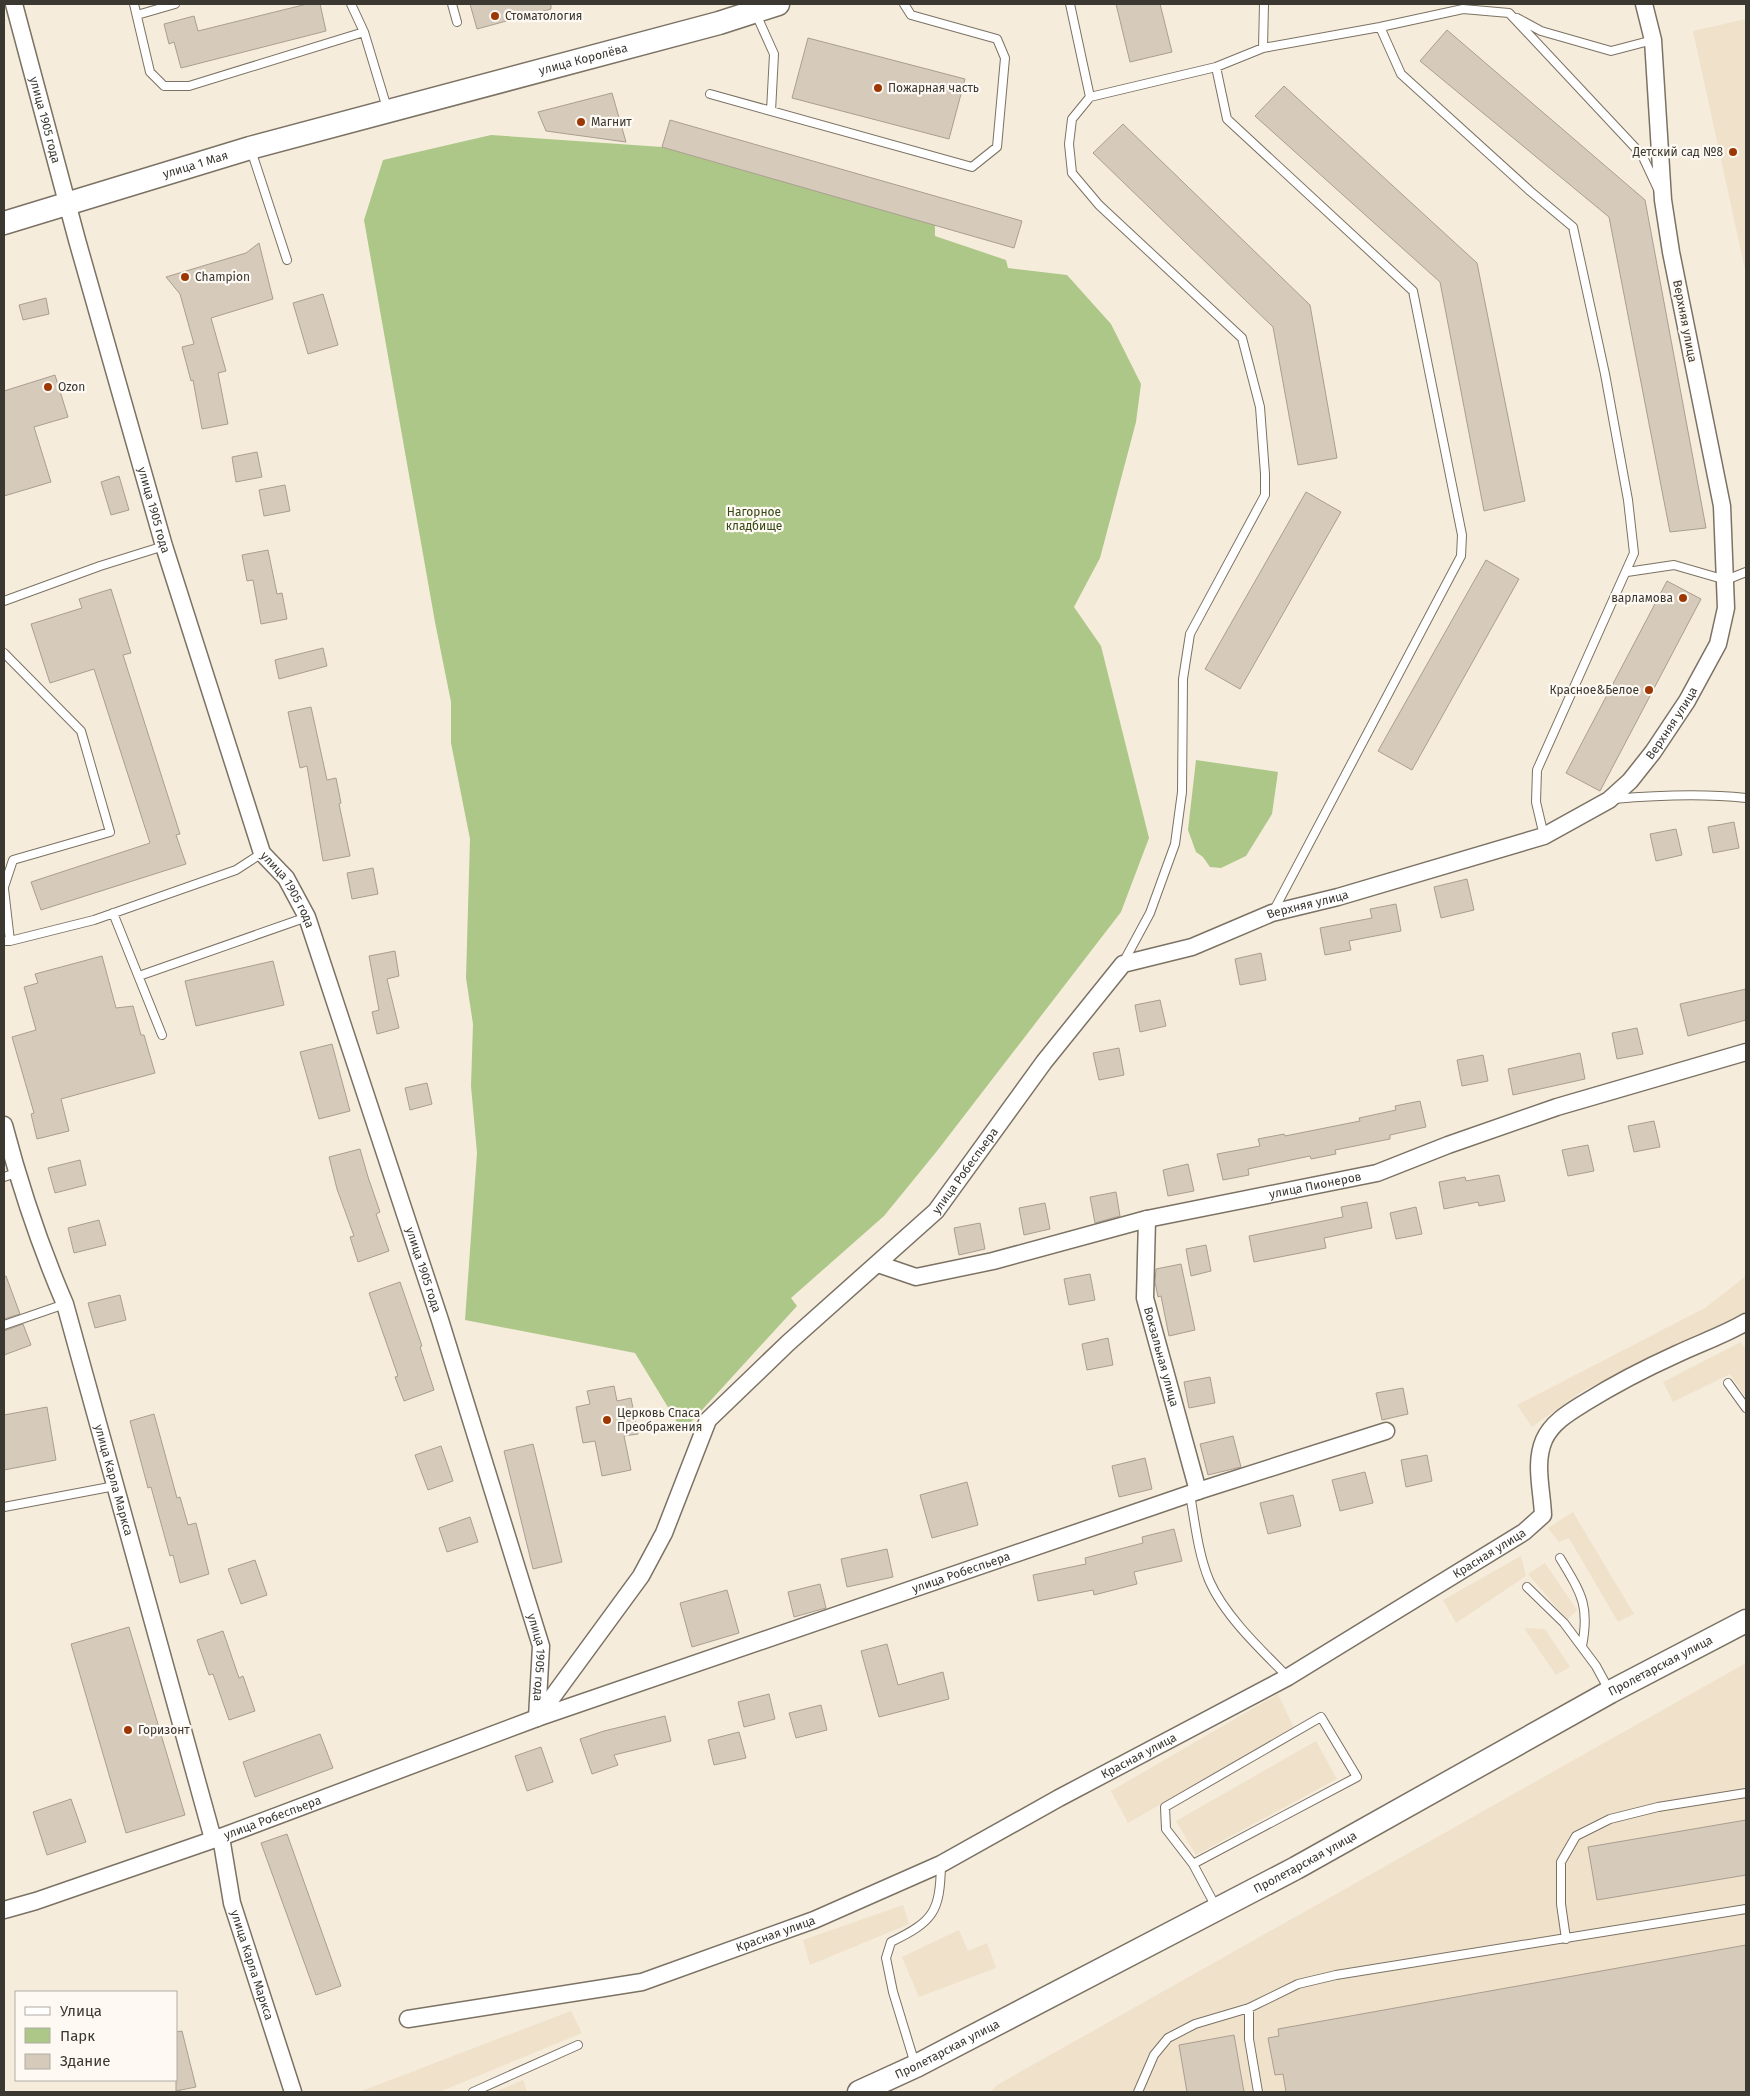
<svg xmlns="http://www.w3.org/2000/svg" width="1750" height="2096" font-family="'Fira Sans',sans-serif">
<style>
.built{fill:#efe1ca}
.green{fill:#acc787}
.building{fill:#d6cabb;stroke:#aa9e90}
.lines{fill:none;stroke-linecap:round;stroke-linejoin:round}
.service-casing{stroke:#7b7264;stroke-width:10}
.minor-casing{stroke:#7b7264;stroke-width:19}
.secondary-casing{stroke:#7b7264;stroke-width:25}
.service{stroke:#fff;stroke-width:8}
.minor{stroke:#fff;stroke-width:16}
.secondary{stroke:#fff;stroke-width:22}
.poi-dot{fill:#9d3804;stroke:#fefaf3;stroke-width:2}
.labels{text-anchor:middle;stroke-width:4.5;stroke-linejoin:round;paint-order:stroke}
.poi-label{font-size:12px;fill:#3b3731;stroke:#fefaf3;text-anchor:start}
.street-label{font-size:12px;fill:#3b3731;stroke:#fefaf3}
.park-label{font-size:12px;fill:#354815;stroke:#fefaf3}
</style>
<rect width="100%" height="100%" fill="#f6ecdc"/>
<path class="built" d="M 1746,19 L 1746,274 L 1693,31 Z
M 1746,1276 L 1746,1312 L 1582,1391 L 1532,1427 L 1517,1405 L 1705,1308 Z
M 1741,1342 L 1746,1350 L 1746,1398 L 1730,1374 L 1673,1402 L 1663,1382 Z
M 1573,1512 L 1634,1614 L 1618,1622 L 1569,1538 L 1559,1542 L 1548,1528 Z
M 1521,1556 L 1526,1576 L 1456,1623 L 1443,1600 Z
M 1545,1563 L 1577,1610 L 1567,1620 L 1528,1574 Z
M 1524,1628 L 1545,1629 L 1570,1667 L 1556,1675 Z
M 1746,1663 L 1746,2092 L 991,2092 L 997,2085 Z
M 1278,1694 L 1294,1728 L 1128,1823 L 1111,1791 Z
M 1316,1741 L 1337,1779 L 1196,1855 L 1176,1821 Z
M 903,1905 L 909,1924 L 810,1965 L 803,1940 Z
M 959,1930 L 968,1951 L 987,1943 L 996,1968 L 919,1997 L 902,1957 Z
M 571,2011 L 582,2033 L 439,2092 L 359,2092 Z
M 523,2080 L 527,2092 L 495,2092 Z"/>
<path class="green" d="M 491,135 L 662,147 L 935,225 L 935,236 L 1006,260 L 1008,268 L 1067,275 L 1111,324 L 1141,384 L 1136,422 L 1100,558 L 1074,607 L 1101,646 L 1149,838 L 1121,912 L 937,1151 L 884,1216 L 791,1298 L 797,1306 L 691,1422 L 677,1422 L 635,1353 L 465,1320 L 477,1153 L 471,1086 L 473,1024 L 466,978 L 470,839 L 451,743 L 451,702 L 435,622 L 364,220 L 383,160 Z
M 1196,760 L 1278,772 L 1272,814 L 1246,856 L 1221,868 L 1210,867 L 1203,857 L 1196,852 L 1188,830 Z"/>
<path class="building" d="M 307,4 L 320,4 L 326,31 L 181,68 L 174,42 L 169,44 L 164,24 L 194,16 L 198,31 Z
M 470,4 L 551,4 L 551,9 L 477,29 Z
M 1116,4 L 1160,4 L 1172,52 L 1130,62 Z
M 1447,30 L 1645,200 L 1706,528 L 1670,532 L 1609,217 L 1420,61 Z
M 808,38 L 965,79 L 949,139 L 792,98 Z
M 1284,86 L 1477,263 L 1525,501 L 1484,511 L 1440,282 L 1255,116 Z
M 612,93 L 626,142 L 546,131 L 538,112 Z
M 670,120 L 1022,221 L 1014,248 L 662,147 Z
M 1123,124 L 1310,305 L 1337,458 L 1298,465 L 1273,327 L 1093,153 Z
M 259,243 L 273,299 L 211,318 L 226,371 L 218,373 L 228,424 L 202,429 L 193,380 L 191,381 L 182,347 L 194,344 L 180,294 L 166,277 L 246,253 Z
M 323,294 L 338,345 L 308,354 L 293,303 Z
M 46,298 L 49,314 L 23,320 L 19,305 Z
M 55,375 L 68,417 L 34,427 L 51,482 L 4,496 L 4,391 Z
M 257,452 L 262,477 L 236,482 L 232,457 Z
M 119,476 L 129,510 L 111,515 L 101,482 Z
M 285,485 L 290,511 L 264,516 L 259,490 Z
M 1306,492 L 1341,512 L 1240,689 L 1205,669 Z
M 268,550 L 277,594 L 282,593 L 287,619 L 261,624 L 253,580 L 247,581 L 242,555 Z
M 1486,560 L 1519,579 L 1412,770 L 1378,751 Z
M 1667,581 L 1701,599 L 1600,791 L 1566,773 Z
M 111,589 L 131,653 L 123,655 L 180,834 L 176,835 L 186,864 L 41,910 L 31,882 L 150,843 L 94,669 L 50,683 L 31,624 L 82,608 L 79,599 Z
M 323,648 L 327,666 L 279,679 L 275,660 Z
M 311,707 L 327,780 L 336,778 L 341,803 L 339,804 L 350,856 L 323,861 L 307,766 L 300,768 L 288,712 Z
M 1734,822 L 1739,848 L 1713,853 L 1708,827 Z
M 1676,829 L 1682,855 L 1656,861 L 1650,834 Z
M 373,868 L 378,894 L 352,899 L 347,873 Z
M 1467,879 L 1474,910 L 1441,918 L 1434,887 Z
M 1396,904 L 1401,931 L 1349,941 L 1351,950 L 1325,955 L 1320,928 L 1372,918 L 1370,909 Z
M 395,951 L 399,976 L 387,979 L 399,1028 L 377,1034 L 372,1012 L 379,1010 L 369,956 Z
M 1261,953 L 1266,980 L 1240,985 L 1235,959 Z
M 102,956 L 116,1008 L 133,1006 L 141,1035 L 144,1035 L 155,1073 L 61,1099 L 69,1131 L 37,1139 L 31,1114 L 34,1113 L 12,1037 L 36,1030 L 24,987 L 38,983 L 35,974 Z
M 273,961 L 284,1005 L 196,1026 L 185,981 Z
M 1746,989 L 1746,1020 L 1688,1036 L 1680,1004 Z
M 1160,1000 L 1166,1026 L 1140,1032 L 1135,1005 Z
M 1637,1028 L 1643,1054 L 1617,1059 L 1612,1033 Z
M 332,1044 L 350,1111 L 319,1119 L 300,1052 Z
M 1119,1048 L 1124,1075 L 1099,1080 L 1093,1053 Z
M 1580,1053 L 1585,1079 L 1513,1095 L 1508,1069 Z
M 1483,1055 L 1488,1081 L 1462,1086 L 1457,1060 Z
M 427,1083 L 432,1104 L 410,1110 L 405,1088 Z
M 1420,1101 L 1426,1127 L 1390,1135 L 1390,1139 L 1335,1150 L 1336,1154 L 1311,1159 L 1310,1156 L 1248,1169 L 1249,1175 L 1223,1180 L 1217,1154 L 1260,1146 L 1258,1139 L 1284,1134 L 1285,1136 L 1360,1121 L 1359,1118 L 1396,1110 L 1395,1106 Z
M 1654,1121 L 1660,1147 L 1634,1152 L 1628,1126 Z
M 1588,1145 L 1594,1171 L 1568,1176 L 1562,1150 Z
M 360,1149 L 368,1177 L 380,1212 L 376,1214 L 389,1251 L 358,1262 L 350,1237 L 354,1236 L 337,1189 L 329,1157 Z
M 80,1160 L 86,1185 L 55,1193 L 48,1168 Z
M 1188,1164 L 1194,1191 L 1168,1196 L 1163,1170 Z
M 1499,1175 L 1505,1201 L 1479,1206 L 1478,1202 L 1444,1209 L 1439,1182 L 1465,1177 L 1466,1181 Z
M 1116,1192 L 1120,1216 L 1095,1223 L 1090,1197 Z
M 1367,1202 L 1372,1228 L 1324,1238 L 1326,1248 L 1254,1262 L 1249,1236 L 1343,1217 L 1341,1207 Z
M 1045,1203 L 1050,1229 L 1024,1235 L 1019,1208 Z
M 1416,1207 L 1422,1234 L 1396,1239 L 1390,1213 Z
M 99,1220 L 106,1245 L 74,1253 L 68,1228 Z
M 980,1223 L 985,1249 L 959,1255 L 954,1228 Z
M 1206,1245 L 1211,1271 L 1191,1276 L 1186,1249 Z
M 1181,1264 L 1195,1330 L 1169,1336 L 1161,1296 L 1158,1297 L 1155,1282 L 1156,1269 Z
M 1090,1274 L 1095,1300 L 1069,1305 L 1064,1279 Z
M 4,1276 L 6,1276 L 20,1314 L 4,1319 Z
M 400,1282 L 422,1346 L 420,1347 L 434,1390 L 404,1401 L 395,1377 L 398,1376 L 369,1293 Z
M 120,1295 L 126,1320 L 95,1328 L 88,1303 Z
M 23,1324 L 31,1345 L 4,1355 L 4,1331 Z
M 1108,1338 L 1113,1365 L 1087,1370 L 1082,1344 Z
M 1210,1377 L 1215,1403 L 1189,1408 L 1184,1382 Z
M 614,1386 L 617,1401 L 631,1398 L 638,1434 L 624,1436 L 631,1470 L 602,1476 L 595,1441 L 583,1443 L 576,1407 L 590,1404 L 587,1391 Z
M 1403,1388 L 1408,1414 L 1382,1420 L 1376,1393 Z
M 47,1407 L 56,1460 L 4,1470 L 4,1415 Z
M 154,1414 L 177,1498 L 180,1497 L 188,1525 L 196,1523 L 209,1574 L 180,1583 L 173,1555 L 170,1556 L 151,1487 L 148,1488 L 130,1421 Z
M 1233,1436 L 1241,1467 L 1208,1475 L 1200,1444 Z
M 533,1444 L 562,1562 L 533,1569 L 504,1451 Z
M 441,1446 L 453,1481 L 428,1490 L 415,1455 Z
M 1427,1455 L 1432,1481 L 1406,1487 L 1401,1460 Z
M 1145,1458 L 1152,1489 L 1119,1497 L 1112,1466 Z
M 1365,1472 L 1373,1503 L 1340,1511 L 1332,1480 Z
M 967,1482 L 978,1525 L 932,1538 L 920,1495 Z
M 1293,1495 L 1301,1526 L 1268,1534 L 1260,1503 Z
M 470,1517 L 478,1542 L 447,1552 L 439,1528 Z
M 1174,1529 L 1182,1561 L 1134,1572 L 1137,1584 L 1094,1595 L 1093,1590 L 1038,1601 L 1033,1575 L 1086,1564 L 1085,1558 L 1143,1543 L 1142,1537 Z
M 887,1549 L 893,1577 L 847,1587 L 841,1559 Z
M 255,1560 L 267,1595 L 241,1604 L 228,1569 Z
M 820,1584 L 826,1608 L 794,1617 L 788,1592 Z
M 727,1590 L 739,1633 L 692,1647 L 680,1603 Z
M 129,1627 L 185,1815 L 126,1833 L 71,1644 Z
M 223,1631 L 239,1678 L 243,1676 L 255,1711 L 229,1720 L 213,1674 L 209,1675 L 197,1640 Z
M 887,1644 L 898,1685 L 943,1672 L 949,1699 L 879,1717 L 861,1651 Z
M 769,1694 L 775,1719 L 744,1727 L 738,1702 Z
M 821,1705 L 827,1730 L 796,1738 L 789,1713 Z
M 665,1716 L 671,1741 L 614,1755 L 618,1765 L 592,1774 L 580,1739 L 604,1731 Z
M 739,1732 L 746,1758 L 714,1765 L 708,1740 Z
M 320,1734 L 333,1768 L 255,1797 L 243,1762 Z
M 541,1747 L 553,1782 L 527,1791 L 515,1756 Z
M 71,1799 L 86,1842 L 47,1855 L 33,1812 Z
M 1746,1820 L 1746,1875 L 1597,1900 L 1588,1847 Z
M 287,1834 L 341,1986 L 316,1995 L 261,1843 Z
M 1746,1945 L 1746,2092 L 1286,2092 L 1283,2074 L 1275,2075 L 1268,2038 L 1279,2036 L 1278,2029 Z
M 182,2031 L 196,2087 L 176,2091 L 176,2032 Z
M 1234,2035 L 1244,2092 L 1187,2092 L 1179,2045 Z"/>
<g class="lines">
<defs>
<path id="service" d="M 134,4 L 150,72 L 164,86 L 189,86 L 364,32
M 351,4 L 364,32 L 387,108
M 452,4 L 457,22
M 1070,4 L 1090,97
M 756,14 L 774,54 L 771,111
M 137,15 L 175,4
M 1517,18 L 1541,31 L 1611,51 L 1653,40
M 1380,27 L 1401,74 L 1530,191 L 1573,227 L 1605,374 L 1628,500 L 1634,553 L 1537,770 L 1536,802 L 1544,836
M 1263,48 L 1264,4
M 1216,67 L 1227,119 L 1413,291 L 1462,535 L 1461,556 L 1273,912
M 710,94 L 972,167 L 997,147 L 1005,58 L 997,39 L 911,15 L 904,4
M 251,150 L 287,260
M 1627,572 L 1674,565 L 1726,580 L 1746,572
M 4,601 L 100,566 L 164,546
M 4,653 L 81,731 L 110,832 L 13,860 L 4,887
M 1614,799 C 1659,795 1701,793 1746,798
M 4,889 L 10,941
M 113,913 L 162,1035
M 4,941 L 10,941 L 94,920 L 236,870 L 262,853
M 1123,963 L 1150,913 L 1175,844 L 1182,792 L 1183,679 L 1190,634 L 1265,495 L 1265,474 L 1260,407 L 1242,338 L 1099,205 L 1072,173 L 1069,144 L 1072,119 L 1090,97 L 1216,67 L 1263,48 L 1380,27 L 1463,9 L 1509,13 L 1642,155 L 1658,189
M 139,976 L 307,917
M 4,1177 L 16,1173
M 4,1325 L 65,1304
M 1728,1383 L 1746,1408
M 1190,1494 C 1195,1523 1198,1553 1209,1580 C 1224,1615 1261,1650 1288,1677
M 4,1507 L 115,1486
M 1560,1558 C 1581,1593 1590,1605 1582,1646
M 1527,1587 L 1564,1623 L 1596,1666 L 1609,1690
M 1193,1864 L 1357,1777 L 1321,1717 L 1165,1807 L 1166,1829 L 1193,1864 L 1216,1907
M 1566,1939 L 1561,1904 L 1561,1862 L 1576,1836 L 1610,1819 L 1658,1807 L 1746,1793
M 1249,2008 L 1249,2039 L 1258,2092
M 915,2064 L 893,1992 L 886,1958 L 891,1942 C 934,1921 940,1912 941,1864
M 473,2092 L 578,2045
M 1138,2092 L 1154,2055 L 1168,2038 L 1195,2024 L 1249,2008 L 1298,1984 L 1336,1975 L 1746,1909"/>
<g id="minor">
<path id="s1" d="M 14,4 L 77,240 L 164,546 L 262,853 L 286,878 L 307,917 L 440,1320 L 541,1646 L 537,1718"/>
<path id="s2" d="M 4,1125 C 20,1186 40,1246 65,1304 L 213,1839"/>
<path id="s3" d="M 1147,1219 L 1145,1298 L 1198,1491"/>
<path id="s4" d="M 878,1264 L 916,1277 L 993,1261 L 1147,1219 L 1377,1173 L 1448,1145 L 1557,1107 L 1746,1052"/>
<path id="s5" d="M 537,1718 L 641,1576 L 664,1533 L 708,1420 L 788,1343 L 936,1211 L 1044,1062 L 1123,964 L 1192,947 L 1272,913 L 1338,897 L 1544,836 L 1609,800 L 1630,781 L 1653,752 L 1687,701 L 1718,644 L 1726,608 L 1722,506 L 1671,252 L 1663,200 L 1653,40 L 1644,4"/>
<path id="s6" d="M 221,1837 L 232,1903 L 293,2092"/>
<path id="s7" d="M 4,1910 L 36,1901 L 221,1837 L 537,1718 L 1198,1491 L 1386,1431"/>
<path id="s8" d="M 408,2019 L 642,1982 L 814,1920 L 941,1864 L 1059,1798 L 1288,1677 L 1524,1532 L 1543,1515 C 1542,1490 1534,1463 1544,1440 C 1552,1422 1570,1412 1586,1402 C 1615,1384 1646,1368 1677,1354 C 1700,1343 1724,1335 1746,1322"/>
</g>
<g id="secondary">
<path id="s9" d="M 4,223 L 250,148 L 719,23 L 778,4"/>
<path id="s10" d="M 859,2092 L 916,2066 L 1296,1868 L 1610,1692 L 1746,1621"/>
</g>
</defs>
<use href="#service" class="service-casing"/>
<use href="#minor" class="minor-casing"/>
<use href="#secondary" class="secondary-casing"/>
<use href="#service" class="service"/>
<use href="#minor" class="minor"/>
<use href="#secondary" class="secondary"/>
</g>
<g class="poi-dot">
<circle cx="495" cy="16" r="5"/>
<circle cx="878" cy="88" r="5"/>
<circle cx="581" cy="122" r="5"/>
<circle cx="1733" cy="152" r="5"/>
<circle cx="185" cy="277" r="5"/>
<circle cx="48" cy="387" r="5"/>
<circle cx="1683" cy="598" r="5"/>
<circle cx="1649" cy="690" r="5"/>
<circle cx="607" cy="1420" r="5"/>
<circle cx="128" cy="1730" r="5"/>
</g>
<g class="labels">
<g class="poi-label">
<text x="505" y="20">Стоматология</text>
<text x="888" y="92">Пожарная часть</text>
<text x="591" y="126">Магнит</text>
<text x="1723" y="156" text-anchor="end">Детский сад №8</text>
<text x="195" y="281">Champion</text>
<text x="58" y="391">Ozon</text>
<text x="1673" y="602" text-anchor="end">варламова</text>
<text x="1639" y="694" text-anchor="end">Красное&amp;Белое</text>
<text x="617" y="1417">Церковь Спаса<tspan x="617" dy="14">Преображения</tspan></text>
<text x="138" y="1734">Горизонт</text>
</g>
<g class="street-label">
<text dy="4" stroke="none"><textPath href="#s9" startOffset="602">улица Королёва</textPath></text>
<text dy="4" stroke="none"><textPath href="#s1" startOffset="120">улица 1905 года</textPath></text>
<text dy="4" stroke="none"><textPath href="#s9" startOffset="200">улица 1 Мая</textPath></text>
<text transform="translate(1685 321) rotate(79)" y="4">Верхняя улица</text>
<text dy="4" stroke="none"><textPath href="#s1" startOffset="525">улица 1905 года</textPath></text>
<text dy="4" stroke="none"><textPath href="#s5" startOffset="1580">Верхняя улица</textPath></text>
<text dy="4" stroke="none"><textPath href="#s1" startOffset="930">улица 1905 года</textPath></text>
<text dy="4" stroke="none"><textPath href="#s5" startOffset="1160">Верхняя улица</textPath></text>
<text dy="4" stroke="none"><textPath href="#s5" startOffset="705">улица Робеспьера</textPath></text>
<text dy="4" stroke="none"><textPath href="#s4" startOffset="450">улица Пионеров</textPath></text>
<text dy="4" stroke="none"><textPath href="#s1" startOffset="1335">улица 1905 года</textPath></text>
<text dy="4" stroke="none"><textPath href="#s3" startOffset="140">Вокзальная улица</textPath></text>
<text dy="4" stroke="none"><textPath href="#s2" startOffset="372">улица Карла Маркса</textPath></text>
<text dy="4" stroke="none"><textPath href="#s8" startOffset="1189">Красная улица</textPath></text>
<text dy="4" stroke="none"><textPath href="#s7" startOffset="1015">улица Робеспьера</textPath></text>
<text dy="4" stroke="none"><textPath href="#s1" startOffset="1740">улица 1905 года</textPath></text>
<text dy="4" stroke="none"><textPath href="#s10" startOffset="908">Пролетарская улица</textPath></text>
<text dy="4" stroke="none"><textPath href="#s8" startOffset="784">Красная улица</textPath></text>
<text dy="4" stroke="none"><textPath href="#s7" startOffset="284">улица Робеспьера</textPath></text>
<text dy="4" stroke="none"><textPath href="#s10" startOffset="502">Пролетарская улица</textPath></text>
<text dy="4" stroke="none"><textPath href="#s8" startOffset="379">Красная улица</textPath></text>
<text dy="4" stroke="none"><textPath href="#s6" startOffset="132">улица Карла Маркса</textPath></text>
<text dy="4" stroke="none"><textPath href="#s10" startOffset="98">Пролетарская улица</textPath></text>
</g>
<g class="park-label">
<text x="754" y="516">Нагорное<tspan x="754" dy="14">кладбище</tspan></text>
</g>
</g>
<rect width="1750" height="2096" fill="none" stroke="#3b3731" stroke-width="10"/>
<rect x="15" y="1991" width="162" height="90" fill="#fefaf3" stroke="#b0aca5"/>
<rect x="25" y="2007" width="25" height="8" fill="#ffffff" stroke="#b0aca5"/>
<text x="60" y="2016" font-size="15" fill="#3b3731">Улица</text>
<rect x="25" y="2028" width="25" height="15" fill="#acc787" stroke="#b0aca5"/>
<text x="60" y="2041" font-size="15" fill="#3b3731">Парк</text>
<rect x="25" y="2054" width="25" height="15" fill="#d6cabb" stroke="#b0aca5"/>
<text x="60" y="2066" font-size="15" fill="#3b3731">Здание</text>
</svg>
